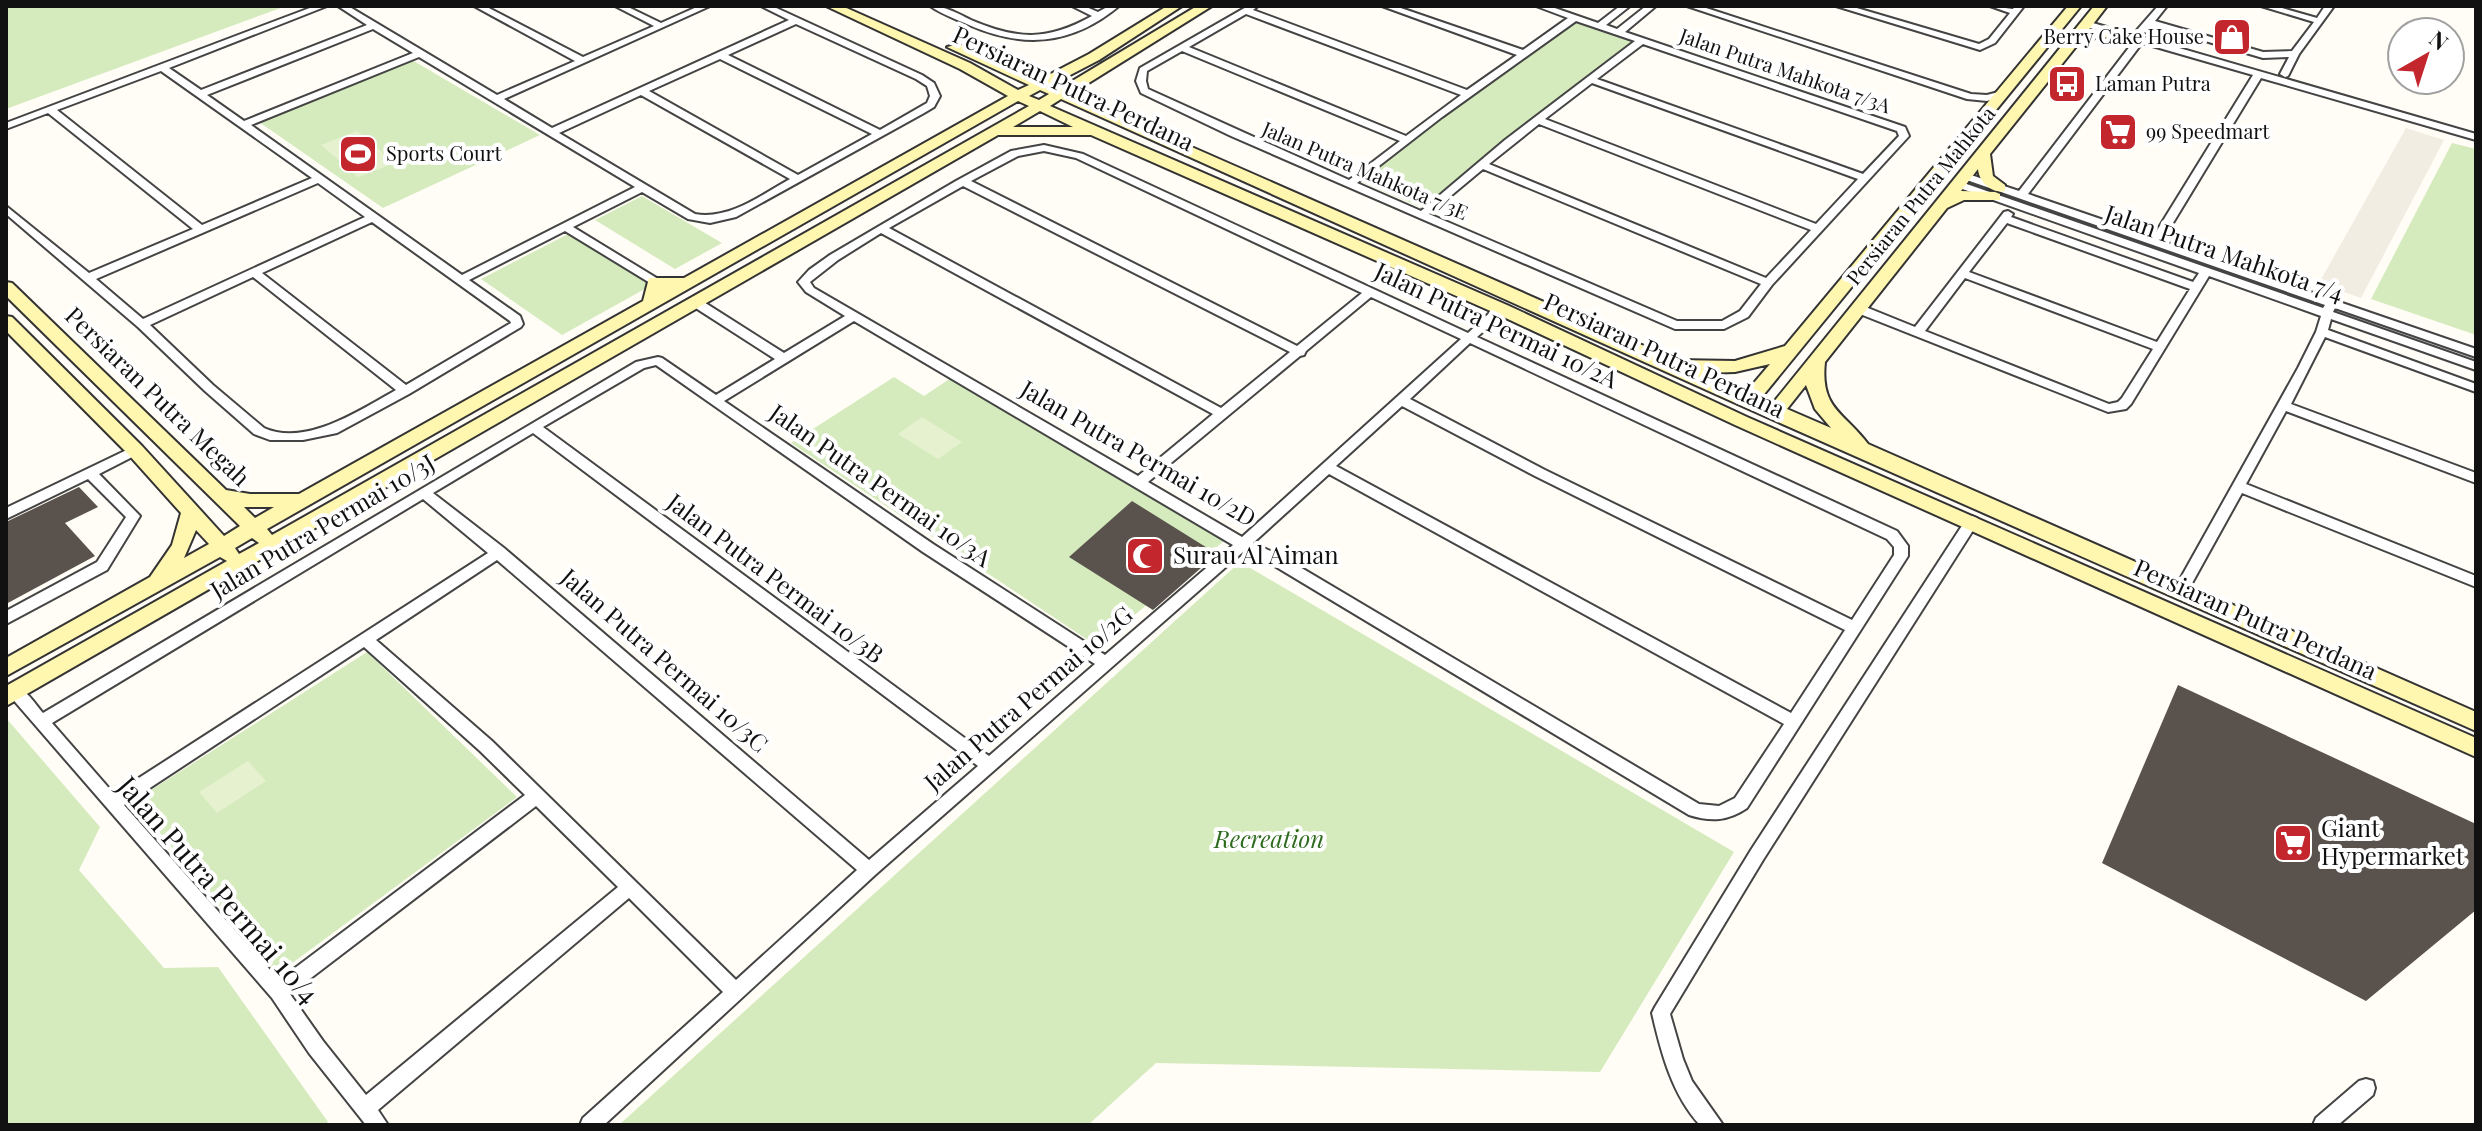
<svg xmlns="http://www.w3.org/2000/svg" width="2482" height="1131" font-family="'Playfair Display',serif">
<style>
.green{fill:#d5ebbd}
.pitch{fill:#e6f2cf}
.plaza{fill:#f1ede2}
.building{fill:#5a524d}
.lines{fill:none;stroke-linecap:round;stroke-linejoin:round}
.street-casing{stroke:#444;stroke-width:4}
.secondary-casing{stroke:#333;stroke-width:4}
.street{fill:#fff;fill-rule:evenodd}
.secondary{fill:#fff6b0;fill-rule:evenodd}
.labels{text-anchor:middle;stroke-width:8;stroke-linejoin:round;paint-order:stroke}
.far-poi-label{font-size:20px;fill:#111;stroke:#fff;text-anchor:start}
.far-street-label{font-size:20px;fill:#111;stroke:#fff}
.street-label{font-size:24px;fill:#111;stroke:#fff}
.poi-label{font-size:24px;fill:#111;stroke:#fff;text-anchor:start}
.park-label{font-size:24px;font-style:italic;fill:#2f6b1f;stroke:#fff}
.near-street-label{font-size:28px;fill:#111;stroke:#fff}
</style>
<rect width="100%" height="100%" fill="#fffdf5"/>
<path class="green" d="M 6,6 L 286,6 L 6,109 Z
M 1574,22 L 1635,42 L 1533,118 L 1425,209 L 1357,180 L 1468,94 Z
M 412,60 L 540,135 L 383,208 L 259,122 Z
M 2452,143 L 2476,149 L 2476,335 L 2371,299 Z
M 642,196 L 722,243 L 675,269 L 595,220 Z
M 570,233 L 652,285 L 562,335 L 481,279 Z
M 894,377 L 924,396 L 951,378 L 1224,541 L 1097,646 L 791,443 Z
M 1240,562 L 1734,852 L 1600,1072 L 1156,1063 L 1088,1125 L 619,1125 Z
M 367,652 L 517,797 L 276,975 L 134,801 Z
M 6,718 L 100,827 L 79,870 L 164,968 L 218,967 L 328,1122 L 325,1125 L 6,1125 Z"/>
<path class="pitch" d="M 357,131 L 395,163 L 358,177 L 321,145 Z
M 922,417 L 962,442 L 938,459 L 898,434 Z
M 248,761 L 266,781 L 217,813 L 199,792 Z"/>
<path class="plaza" d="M 2406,128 L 2444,140 L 2361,298 L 2319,283 Z"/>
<path class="building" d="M 79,487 L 98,507 L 65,523 L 95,556 L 6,604 L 6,522 Z
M 1132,501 L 1217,554 L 1153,610 L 1069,557 Z
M 2178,685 L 2476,824 L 2476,910 L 2366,1001 L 2102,863 Z"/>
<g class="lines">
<defs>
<path id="street" d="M 315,6 L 327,6 L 169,68 L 201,90 L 367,25 L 338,6 L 348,6 L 497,95 L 575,61 L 474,6 L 485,6 L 583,57 L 654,26 L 615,6 L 626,6 L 661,23 L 699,6 L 710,6 L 504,99 L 552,128 L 789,20 L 761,6 L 772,6 L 922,75 L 934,83 L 940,96 L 934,107 L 924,113 L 736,217 L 710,223 L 688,219 L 642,192 L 573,227 L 668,285 L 668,289 L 660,289 L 565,231 L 469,280 L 520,316 L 523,324 L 521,327 L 409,394 L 337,433 L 303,440 L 270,440 L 254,434 L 205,391 L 138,327 L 6,214 L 6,206 L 89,273 L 193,229 L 48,113 L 6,129 L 6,123 ZM 796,24 L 916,79 L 927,86 L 930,96 L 927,103 L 880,130 L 728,55 ZM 373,29 L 413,53 L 244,121 L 207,95 ZM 419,57 L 635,187 L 462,275 L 251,125 ZM 720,59 L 872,134 L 798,175 L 649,91 ZM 161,71 L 312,178 L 202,225 L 57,110 ZM 641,95 L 790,179 C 761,195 730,220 695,214 L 559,133 ZM 318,183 L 365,217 L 143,319 L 96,279 ZM 372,222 L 510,321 L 511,323 L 406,385 L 262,273 ZM 253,277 L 396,390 C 360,410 306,447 264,428 L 213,385 L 150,325 Z
M 930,6 C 945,6 957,13 971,20 C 1018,40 1047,41 1092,16 L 1072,6 L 1084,6 L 1098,12 L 1109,6 L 1119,6 C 1072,45 1024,49 969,25 C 956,19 941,14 930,6 Z
M 1248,6 L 1258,6 L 1253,10 L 1467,90 L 1517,55 L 1382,6 L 1395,6 L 1523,50 L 1568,18 L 1536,6 L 1549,6 L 1598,23 L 1620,6 L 1630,6 L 1606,25 L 1617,29 L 1646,6 L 1656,6 L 1625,32 L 1905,127 L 1909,136 L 1772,285 L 1748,317 L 1724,329 L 1675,329 L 1231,136 L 1141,93 L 1136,81 L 1140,68 ZM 1246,14 L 1461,95 L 1406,136 L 1189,47 ZM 1576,21 L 1635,41 L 1505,140 L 1421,211 L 1357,183 L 1442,117 ZM 1643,44 L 1897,131 L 1899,136 L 1863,174 L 1597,79 ZM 1182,51 L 1400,141 L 1349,180 L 1148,89 L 1146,81 L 1147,71 ZM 1592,83 L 1858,179 L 1816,224 L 1545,119 ZM 1539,124 L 1811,230 L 1766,278 L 1489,164 ZM 1483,169 L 1761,284 L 1740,311 L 1722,321 L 1677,321 L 1429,214 Z
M 1687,6 L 1700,6 L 1971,94 L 1987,95 L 2002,91 L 2007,94 L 1987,101 L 1967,99 Z
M 1836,6 L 1850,6 L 1979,44 L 1989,39 L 2010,13 L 1990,6 L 2013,9 L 2015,6 L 2024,6 L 1995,43 L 1980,50 Z
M 2158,6 L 2167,6 L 2155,21 L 2263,52 L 2292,51 L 2314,22 L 2261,6 L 2275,6 L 2317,18 L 2325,6 L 2334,6 L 2299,54 L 2288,76 L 2285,77 L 2280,74 L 2289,57 L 2263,58 L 2151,25 L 2143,34 L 2137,34 L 2137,30 Z
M 2086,21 L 2476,134 L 2476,140 L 2261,78 L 2162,241 L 2476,349 L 2476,357 L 2335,308 L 2333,312 L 2476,362 L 2476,370 L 2331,319 L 2328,330 L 2476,384 L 2476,392 L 2325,337 L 2291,404 L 2476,473 L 2476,483 L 2286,411 L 2246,484 L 2476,576 L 2476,587 L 2242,493 L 2186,594 L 2176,594 L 2174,590 L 2298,368 L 2316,332 L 2321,316 L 2209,276 L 2131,404 L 2126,409 L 2108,412 L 1855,312 L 1855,306 L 1863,306 L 1915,327 L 2004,212 L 2008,211 L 2013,214 L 2011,217 L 2193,282 L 2199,273 L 1954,186 L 1953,184 L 1958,181 L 2323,308 L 2325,305 L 1961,178 L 1961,174 L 1965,173 L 2019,191 L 2134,41 L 2083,26 L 2081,24 ZM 2142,43 L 2253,75 L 2153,237 L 2028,194 ZM 2007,223 L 2190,289 L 2157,342 L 1969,272 ZM 1965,278 L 2153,349 L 2122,398 L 2118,402 L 2109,404 L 1925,331 Z
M 1044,145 L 1083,154 L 1468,333 L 1497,306 L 1505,306 L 1505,312 L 1477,337 L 1897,531 L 1908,546 L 1908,556 L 1747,808 C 1728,821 1711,822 1689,815 L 1273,565 L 1244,551 L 875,875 L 604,1125 L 580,1125 L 583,1118 L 723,992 L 629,898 L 378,1110 L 388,1125 L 366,1125 L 309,1053 L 272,998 L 10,696 L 7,692 L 10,688 C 24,684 34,703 43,713 L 636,362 L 658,357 L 662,358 L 716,395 L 775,359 L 691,305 L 691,299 L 699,299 L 784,353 L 845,316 L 806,292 L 798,282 L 809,270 L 830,255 L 956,181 L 1011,151 ZM 1044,151 L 1076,158 L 1362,293 L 1297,346 L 971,181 L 1018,156 ZM 963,186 L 1290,352 L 1221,408 L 889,228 ZM 881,233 L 1213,414 L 1138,476 L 814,288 L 810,282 L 838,260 ZM 1371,297 L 1461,339 L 1242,537 L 1148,482 L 1300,356 L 1304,355 L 1306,351 ZM 854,321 L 1233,545 L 1105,655 L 933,544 L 724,401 ZM 1470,343 L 1887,539 L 1894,547 L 1894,555 L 1852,620 L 1545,470 L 1410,399 ZM 656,365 L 923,552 L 1095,664 L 989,756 L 543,427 L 644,368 ZM 1402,406 L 1535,476 L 1845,630 L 1791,713 L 1336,466 ZM 533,433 L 978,766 L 869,860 L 504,548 L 433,493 ZM 1329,474 L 1784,724 L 1735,798 L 1719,806 L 1699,804 L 1283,557 L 1253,543 ZM 423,499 L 488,553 L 114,794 L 52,723 ZM 497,560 L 857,870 L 736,980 L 492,741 L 376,640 ZM 364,647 L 480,751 L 525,795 L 279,980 L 124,805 ZM 536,806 L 618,887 L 366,1095 L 323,1041 L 290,994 Z
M 135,446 L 140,447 L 141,450 L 140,453 L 99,474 L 140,516 L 107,570 L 6,624 L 6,611 L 97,562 L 126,517 L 88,479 L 6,519 L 6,508 Z
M 1972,516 L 1977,518 L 1979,521 L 1977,524 L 1763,860 L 1670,1014 L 1683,1059 L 1692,1081 L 1723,1125 L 1700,1125 C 1672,1095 1661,1052 1652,1013 L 1655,1007 L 1751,850 L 1967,518 Z
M 2366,1079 L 2373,1081 L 2375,1088 L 2373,1095 L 2338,1125 L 2313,1125 L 2316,1118 L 2359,1081 Z"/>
<path id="secondary" d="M 826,6 L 842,6 L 970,63 L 1018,90 L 1029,85 L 947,47 L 959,44 L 1039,80 L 1089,54 L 1167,6 L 1182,6 L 1099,60 L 1051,85 L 1059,89 L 1197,6 L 1212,6 L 1071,94 L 1676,360 L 1735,361 L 1785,346 L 2068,6 L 2081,6 L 1761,398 L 1773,403 L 2094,6 L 2107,6 L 2087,32 L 2118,29 L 2123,30 L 2123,36 L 2095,38 L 2078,44 L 1990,154 L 1993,176 L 2005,185 L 2005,191 C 1992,194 1979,182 1978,169 L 1961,191 L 1995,192 L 2000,194 L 2000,200 L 1964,200 L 1947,208 L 1825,362 C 1820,409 1844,412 1868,444 L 2476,712 L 2476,731 L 1742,406 L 1061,99 L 1050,106 L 1507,305 L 1747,417 L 2476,738 L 2476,757 L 1735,425 L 1495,313 L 1091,135 L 998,135 L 6,706 L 6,686 L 227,561 L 220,557 L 6,676 L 6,658 L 150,577 L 172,545 L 181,513 L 128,454 L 6,331 L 6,316 L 12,317 L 142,446 L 224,536 L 240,526 L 6,296 L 6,282 L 12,283 L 226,490 L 250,494 L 299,494 L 643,301 L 649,278 L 684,278 L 1008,96 L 960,69 ZM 1040,90 L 1049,94 L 1039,100 L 1029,96 ZM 1018,101 L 1029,106 L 272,535 L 267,529 ZM 1040,111 L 1073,127 L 1013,127 ZM 1770,364 L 1747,391 L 1705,373 L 1735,372 ZM 1806,385 L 1815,409 L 1831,428 L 1787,409 ZM 244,507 L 274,507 L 255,518 ZM 196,530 L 209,544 L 184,558 ZM 252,538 L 259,543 L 239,554 L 235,548 Z"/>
</defs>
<use href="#street" class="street-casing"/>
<use href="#secondary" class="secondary-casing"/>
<use href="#street" class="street"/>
<use href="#secondary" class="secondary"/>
</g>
<defs>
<symbol id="shop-square" viewBox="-11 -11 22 22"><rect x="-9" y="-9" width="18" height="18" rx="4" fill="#c4262e" stroke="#fff"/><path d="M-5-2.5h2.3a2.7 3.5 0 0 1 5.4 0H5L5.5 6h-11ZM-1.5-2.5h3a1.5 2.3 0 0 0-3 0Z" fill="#fff"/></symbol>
<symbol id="bus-square" viewBox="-11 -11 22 22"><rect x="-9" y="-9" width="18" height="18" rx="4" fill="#c4262e" stroke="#fff"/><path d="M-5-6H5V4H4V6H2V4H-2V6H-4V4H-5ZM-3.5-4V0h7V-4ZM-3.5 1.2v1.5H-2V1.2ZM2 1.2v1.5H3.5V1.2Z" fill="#fff"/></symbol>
<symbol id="supermarket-square" viewBox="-11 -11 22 22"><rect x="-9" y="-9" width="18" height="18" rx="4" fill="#c4262e" stroke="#fff"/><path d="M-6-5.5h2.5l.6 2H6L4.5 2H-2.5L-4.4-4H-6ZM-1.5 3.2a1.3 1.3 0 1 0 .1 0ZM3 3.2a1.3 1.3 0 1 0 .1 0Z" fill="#fff"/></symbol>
<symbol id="stadium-square" viewBox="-11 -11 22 22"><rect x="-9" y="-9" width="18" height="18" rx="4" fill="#c4262e" stroke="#fff"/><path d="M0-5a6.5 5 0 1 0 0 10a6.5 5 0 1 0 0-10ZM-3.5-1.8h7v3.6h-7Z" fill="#fff"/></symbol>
<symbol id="mosque-square" viewBox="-11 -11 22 22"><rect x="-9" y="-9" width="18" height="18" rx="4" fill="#c4262e" stroke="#fff"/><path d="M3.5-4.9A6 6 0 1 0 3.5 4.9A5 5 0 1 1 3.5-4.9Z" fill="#fff"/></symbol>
</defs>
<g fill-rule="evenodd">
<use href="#shop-square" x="2210" y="15" width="44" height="44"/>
<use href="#bus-square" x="2045" y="62" width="44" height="44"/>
<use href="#supermarket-square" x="2096" y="110" width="44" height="44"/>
<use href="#stadium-square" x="336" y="132" width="44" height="44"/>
<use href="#mosque-square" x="1123" y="534" width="44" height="44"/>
<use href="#supermarket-square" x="2271" y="821" width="44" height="44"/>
</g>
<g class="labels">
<g class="far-poi-label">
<text x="2204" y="44" text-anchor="end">Berry Cake House</text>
<text x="2095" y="91">Laman Putra</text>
<text x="2146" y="139">99 Speedmart</text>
<text x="386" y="161">Sports Court</text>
</g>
<g class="far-street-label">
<text transform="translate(1785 71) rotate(19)" y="7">Jalan Putra Mahkota 7/3A</text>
<text transform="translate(1365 171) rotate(23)" y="7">Jalan Putra Mahkota 7/3E</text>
<text transform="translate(1921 196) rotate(-51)" y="7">Persiaran Putra Mahkota</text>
</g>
<g class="street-label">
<text transform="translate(1073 89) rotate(25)" y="8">Persiaran Putra Perdana</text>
<text transform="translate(2224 254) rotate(19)" y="8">Jalan Putra Mahkota 7/4</text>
<text transform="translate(1496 326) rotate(25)" y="8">Jalan Putra Permai 10/2A</text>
<text transform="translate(1664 356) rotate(25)" y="8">Persiaran Putra Perdana</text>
<text transform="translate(157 397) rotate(44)" y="8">Persiaran Putra Megah</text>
<text transform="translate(1138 454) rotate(30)" y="8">Jalan Putra Permai 10/2D</text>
<text transform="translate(880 486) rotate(35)" y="8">Jalan Putra Permai 10/3A</text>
<text transform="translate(323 527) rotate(-31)" y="8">Jalan Putra Permai 10/3J</text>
<text transform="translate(775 579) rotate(37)" y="8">Jalan Putra Permai 10/3B</text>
<text transform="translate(2255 620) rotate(24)" y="8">Persiaran Putra Perdana</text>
<text transform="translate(664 661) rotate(41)" y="8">Jalan Putra Permai 10/3C</text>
<text transform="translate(1029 699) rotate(-41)" y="8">Jalan Putra Permai 10/2G</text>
</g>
<g class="poi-label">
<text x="1173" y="564">Surau Al Aiman</text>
<text x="2321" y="837">Giant<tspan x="2321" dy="28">Hypermarket</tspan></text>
</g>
<g class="park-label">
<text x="1269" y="848">Recreation</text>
</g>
<g class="near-street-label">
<text transform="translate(218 890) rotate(49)" y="10">Jalan Putra Permai 10/4</text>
</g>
</g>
<rect width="2482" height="1131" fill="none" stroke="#111111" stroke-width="16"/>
<g transform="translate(2426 56) rotate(39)"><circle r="38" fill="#ffffff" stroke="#a0a0a0" stroke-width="2"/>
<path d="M0-6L14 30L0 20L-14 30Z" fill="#c4262e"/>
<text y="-12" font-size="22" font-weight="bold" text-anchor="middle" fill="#111111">N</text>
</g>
</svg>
